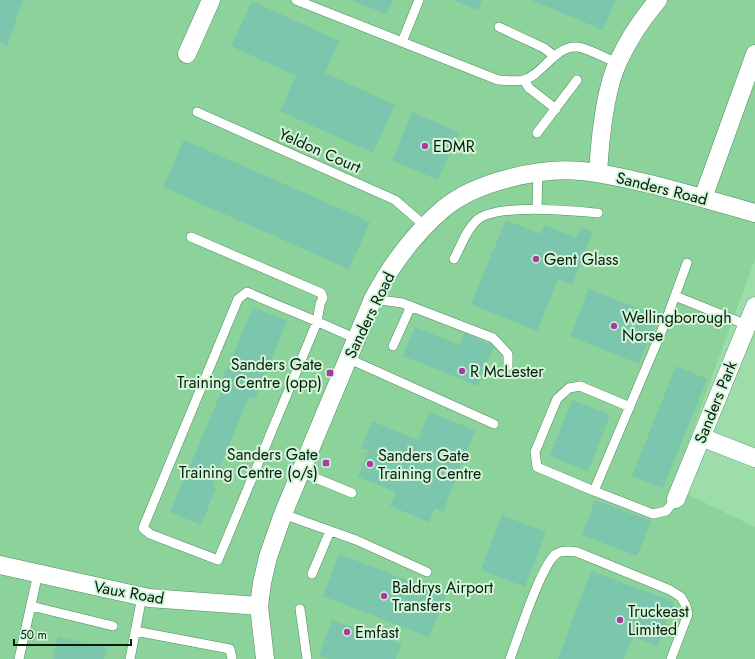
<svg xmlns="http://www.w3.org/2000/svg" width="755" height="659" font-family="Jost,sans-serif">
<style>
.built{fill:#8bd29b}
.building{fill:#7bc6ad}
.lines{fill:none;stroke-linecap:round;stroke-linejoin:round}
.lane-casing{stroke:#4f8d5f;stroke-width:10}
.street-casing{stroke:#4f8d5f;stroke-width:19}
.lane{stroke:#fff;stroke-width:9}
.street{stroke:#fff;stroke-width:18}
.poi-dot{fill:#a73e9f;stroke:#d5f5db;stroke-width:1.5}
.labels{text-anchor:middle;stroke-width:4;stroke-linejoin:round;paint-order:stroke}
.poi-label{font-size:16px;fill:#041e0c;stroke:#d5f5db;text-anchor:start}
.street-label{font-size:16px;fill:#041e0c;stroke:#d5f5db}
</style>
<rect width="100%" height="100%" fill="#9cddaa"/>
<path class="built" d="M 0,0 L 755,0 L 755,259 L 672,487 L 755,527 L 755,659 L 0,659 Z"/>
<path class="building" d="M 0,0 L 23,0 L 7,46 L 0,43 Z
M 351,0 L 393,0 L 387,14 Z
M 452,0 L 482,0 L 478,10 Z
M 531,0 L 616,0 L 603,30 Z
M 252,1 L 339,41 L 325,73 L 395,105 L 373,153 L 280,111 L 296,76 L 231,46 Z
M 412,112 L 459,132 L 438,180 L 392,160 Z
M 184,140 L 370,222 L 349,269 L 163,187 Z
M 506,220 L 541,234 L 545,225 L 576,238 L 581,227 L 593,232 L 572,285 L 558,279 L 537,331 L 471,304 Z
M 589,289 L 658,316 L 639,364 L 570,336 Z
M 253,307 L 287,321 L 255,399 L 249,397 L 212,485 L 216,488 L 201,525 L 170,512 L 223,388 L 220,385 Z
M 415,327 L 459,345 L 464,333 L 494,346 L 478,386 L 403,356 Z
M 676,366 L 707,379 L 663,488 L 632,476 Z
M 572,400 L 610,415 L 588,471 L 550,456 Z
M 429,412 L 475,430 L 443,512 L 435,508 L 429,522 L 390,506 L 396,492 L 358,477 L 369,449 L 361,449 L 372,421 L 418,440 Z
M 595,500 L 651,521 L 637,556 L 582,535 Z
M 502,515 L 546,532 L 525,587 L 481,570 Z
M 339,554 L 446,595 L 429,637 L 323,596 Z
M 591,571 L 674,602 L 658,646 L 633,637 L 624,659 L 558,659 Z
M 332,620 L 402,644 L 396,659 L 329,659 L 319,656 Z
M 58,637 L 107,648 L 104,659 L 53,659 Z"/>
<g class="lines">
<defs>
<path id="lane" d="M 296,0 L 498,80 C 506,80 515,82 523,80 C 542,76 555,45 577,47 C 585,47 608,59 617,63
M 499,27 L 544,48 L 554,56
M 402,42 L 419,0
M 524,80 L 529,88 L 556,109
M 197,112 L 395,200 L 425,226
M 537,133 L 577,80
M 537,209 L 538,172
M 191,237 L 321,293 L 323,298 L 320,304 L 317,322 L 218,560 L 150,534 L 143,528 L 238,299 L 247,292 C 283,308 320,322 356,339
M 454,259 C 461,246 466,230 477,220 C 497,203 572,211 598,213
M 675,296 L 747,325
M 373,299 L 402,303 L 493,338 L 508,354 L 508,366
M 393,346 L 411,306
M 347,358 L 494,424
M 301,472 L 352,493
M 594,491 L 537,467 L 535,452 L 557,399 L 569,388 L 580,386 L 630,407
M 676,499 L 666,511 L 653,514 L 594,491 L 665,323 L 687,263
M 283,514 L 356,540 L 427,572
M 312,574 L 330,531
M 31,606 L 113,626
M 300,609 L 307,659
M 135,631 L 230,649 L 232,659
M 19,659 L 38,573
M 130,659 L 142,596
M 510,659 C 518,638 541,565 556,554 C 562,550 570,551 577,552 L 670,590 L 681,597 L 686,606 L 688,614 L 671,659"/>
<path id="street" d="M 187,54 L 211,0
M 598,173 C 600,140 604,92 618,62 C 628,40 642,19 658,0
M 703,198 L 755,54
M 701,437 L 755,458
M 676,499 L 755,306
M 0,565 L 149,598 L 259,606
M 265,659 L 259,606 L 262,583 L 268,557 L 283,514 L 373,299 C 391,265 414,234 443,209 C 475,182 540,167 581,171 C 604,173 627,179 650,184 C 685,193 720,203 755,213"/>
</defs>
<use href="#lane" class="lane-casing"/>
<use href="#street" class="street-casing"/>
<use href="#lane" class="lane"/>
<use href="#street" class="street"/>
</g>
<g class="poi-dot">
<circle cx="425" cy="146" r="4"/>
<circle cx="536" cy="259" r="4"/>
<circle cx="614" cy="326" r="4"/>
<circle cx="462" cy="371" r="4"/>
<rect x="326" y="369" width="8" height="8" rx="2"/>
<rect x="322" y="459" width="8" height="8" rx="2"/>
<circle cx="370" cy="464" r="4"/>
<circle cx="384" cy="596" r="4"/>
<circle cx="620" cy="620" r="4"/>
<circle cx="347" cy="632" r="4"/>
</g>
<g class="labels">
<g class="poi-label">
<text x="433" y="152">EDMR</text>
<text x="544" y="265">Gent Glass</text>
<text x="622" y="323">Wellingborough<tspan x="622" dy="18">Norse</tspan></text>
<text x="322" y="370" text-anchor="end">Sanders Gate<tspan x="322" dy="18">Training Centre (opp)</tspan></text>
<text x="470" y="377">R McLester</text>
<text x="318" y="460" text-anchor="end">Sanders Gate<tspan x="318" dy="18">Training Centre (o/s)</tspan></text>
<text x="378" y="461">Sanders Gate<tspan x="378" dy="18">Training Centre</tspan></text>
<text x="392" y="593">Baldrys Airport<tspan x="392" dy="18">Transfers</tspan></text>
<text x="628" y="617">Truckeast<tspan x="628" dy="18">Limited</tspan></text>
<text x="355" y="638">Emfast</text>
</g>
<g class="street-label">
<text transform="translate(320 150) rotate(24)" y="6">Yeldon Court</text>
<text transform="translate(662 188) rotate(14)" y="6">Sanders Road</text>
<text transform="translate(369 315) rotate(-64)" y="6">Sanders Road</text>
<text transform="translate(715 402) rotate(-68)" y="6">Sanders Park</text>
<text transform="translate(129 592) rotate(10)" y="6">Vaux Road</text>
</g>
</g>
<path d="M14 639v6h117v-6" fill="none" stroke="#041e0c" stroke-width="2"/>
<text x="20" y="639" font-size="12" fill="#041e0c" stroke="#d5f5db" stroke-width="3" paint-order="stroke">50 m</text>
</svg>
